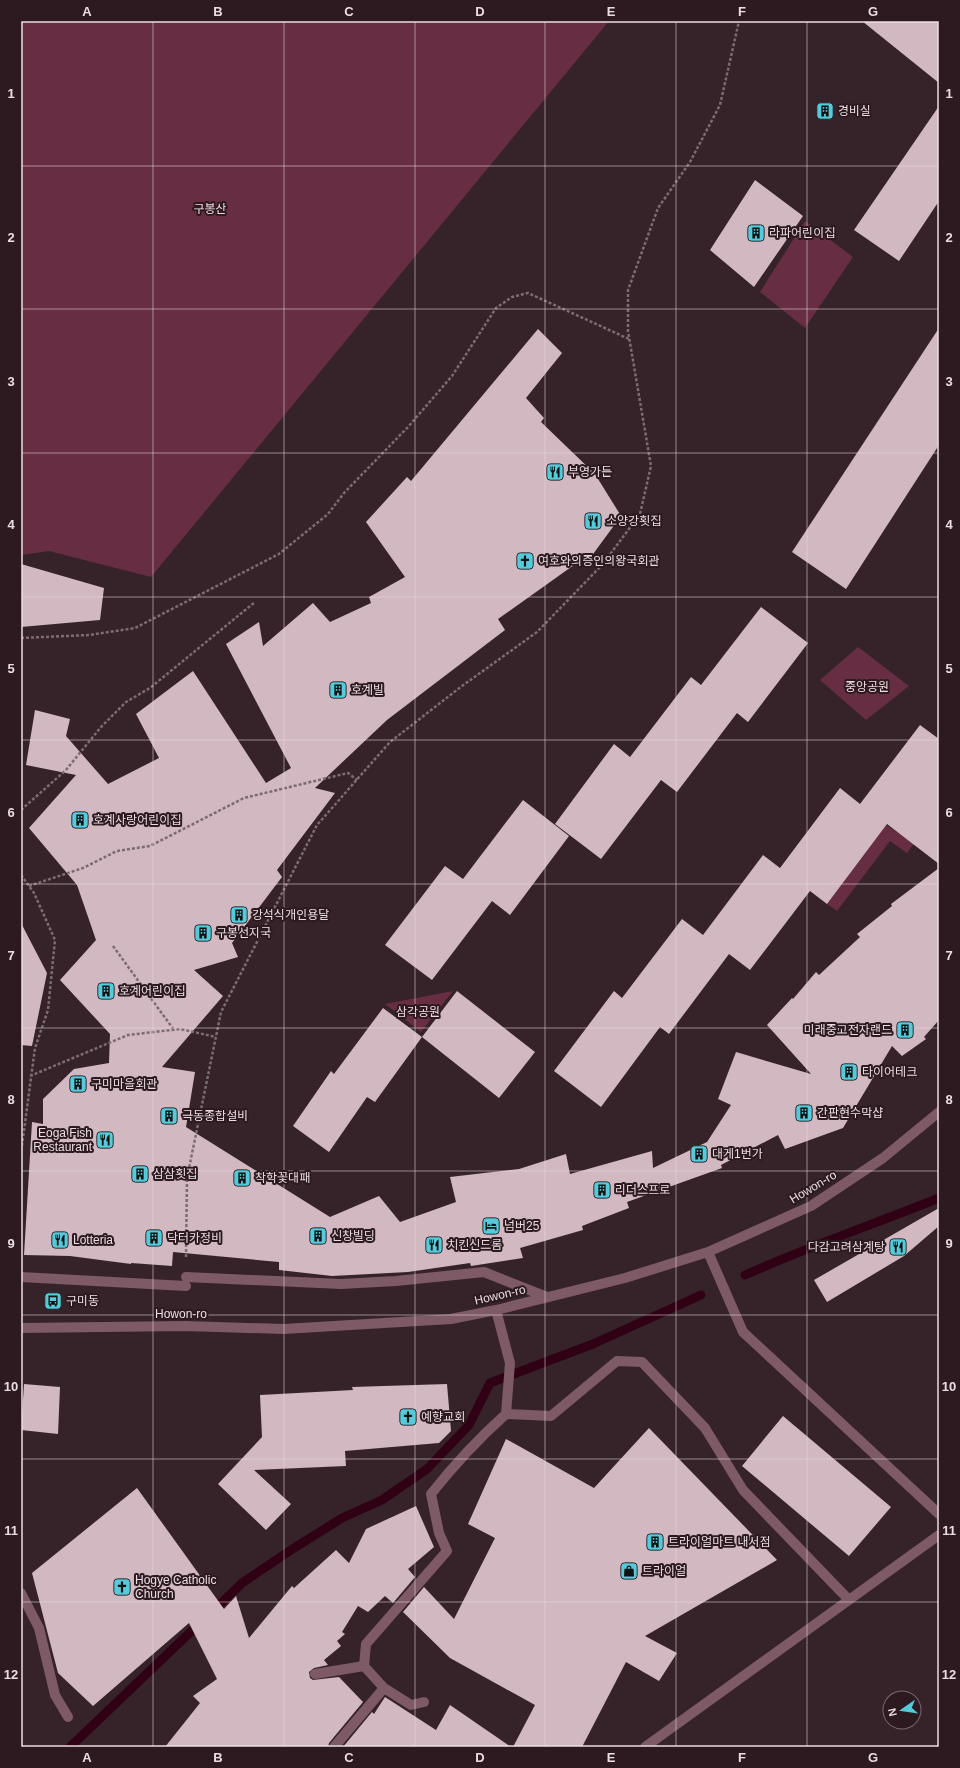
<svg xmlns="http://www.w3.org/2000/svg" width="960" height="1768" font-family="Helvetica,'Noto Sans KR',sans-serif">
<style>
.green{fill:#662d43}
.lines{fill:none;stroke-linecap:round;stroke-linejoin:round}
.stream{stroke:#300015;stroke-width:9}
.building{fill:#d2b8c0}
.path{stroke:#7c6c72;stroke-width:2.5;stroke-dasharray:3 2;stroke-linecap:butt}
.minor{stroke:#7d5a65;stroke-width:10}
.grid{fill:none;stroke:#eadde1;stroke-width:1;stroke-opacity:0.55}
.labels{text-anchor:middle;stroke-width:4;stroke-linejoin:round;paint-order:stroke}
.poi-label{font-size:12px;fill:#eadde1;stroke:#2c1a20;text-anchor:start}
.park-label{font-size:12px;fill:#f1d9e0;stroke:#2c1a20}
.street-label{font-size:12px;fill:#eadde1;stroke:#2c1a20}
.neatline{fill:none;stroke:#eadde1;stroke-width:1.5}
.grid-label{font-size:13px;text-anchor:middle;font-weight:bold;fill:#eadde1}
</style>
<rect width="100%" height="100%" fill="#36232a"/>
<path class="green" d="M 21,21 L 609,21 L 151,577 L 49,551 L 21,555 Z
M 805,221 L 853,257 L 805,328 L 760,292 Z
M 858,647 L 909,686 L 866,720 L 820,680 Z
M 939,811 L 907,853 L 890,841 L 837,911 L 827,904 L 886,825 L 908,839 Z
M 453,991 L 421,1032 L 385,1004 Z"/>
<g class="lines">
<path class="stream" d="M 745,1275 C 808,1247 874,1224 939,1198
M 213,1611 L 242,1583 L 291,1550 L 342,1518 L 382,1500 L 427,1469 L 469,1425 L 490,1383 L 593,1344 L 701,1295
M 70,1747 L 200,1623"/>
</g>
<path class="building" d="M 862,21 L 939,21 L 939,83 Z
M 939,106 L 939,201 L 899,261 L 854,230 Z
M 755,180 L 803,216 L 754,287 L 710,250 Z
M 939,328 L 939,445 L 846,589 L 792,552 Z
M 538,329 L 562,353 L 526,398 L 544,418 L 541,422 L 595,474 L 621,516 L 585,565 L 581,560 L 498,619 L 505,630 L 387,720 L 315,788 L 335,793 L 277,870 L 282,877 L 232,943 L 238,957 L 194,970 L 223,996 L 162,1067 L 195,1072 L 186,1127 L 330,1217 L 379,1196 L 400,1222 L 456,1202 L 450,1177 L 519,1169 L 566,1154 L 570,1174 L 652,1151 L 653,1168 L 707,1142 L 731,1105 L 718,1099 L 736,1052 L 811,1074 L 767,1025 L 792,998 L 793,999 L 816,972 L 819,975 L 860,937 L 857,934 L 892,906 L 891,904 L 939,868 L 939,1020 L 924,1037 L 926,1039 L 902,1056 L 892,1046 L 843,1128 L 785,1149 L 778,1135 L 721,1165 L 722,1168 L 627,1202 L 629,1208 L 582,1226 L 583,1230 L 520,1248 L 523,1258 L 471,1266 L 470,1263 L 408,1272 L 332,1276 L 279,1270 L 279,1262 L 173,1252 L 172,1266 L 131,1263 L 131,1264 L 70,1256 L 24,1255 L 32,1122 L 43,1124 L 43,1099 L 74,1069 L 109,1063 L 110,1034 L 60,980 L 96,940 L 77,885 L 29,828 L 76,775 L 26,765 L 35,710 L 70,719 L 66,736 L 108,784 L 159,758 L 136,714 L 193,671 L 266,783 L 291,768 L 226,644 L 259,622 L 263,646 L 313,603 L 330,622 L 371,603 L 369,597 L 405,577 L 366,522 L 407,477 L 411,481 Z
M 21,564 L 104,588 L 100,620 L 21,627 Z
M 761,607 L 808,643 L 748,722 L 737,713 L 677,792 L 661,780 L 601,859 L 555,824 L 614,744 L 630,757 L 691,677 L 701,685 Z
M 920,725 L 939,739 L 939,864 L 887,824 L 827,904 L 810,891 L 750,970 L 729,954 L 669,1034 L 660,1027 L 601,1107 L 554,1071 L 614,991 L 622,998 L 682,919 L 703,935 L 763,855 L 780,868 L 840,788 L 860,804 Z
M 523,800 L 569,836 L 510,915 L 492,901 L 432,980 L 385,945 L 445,866 L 463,879 Z
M 21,923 L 47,973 L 32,1046 L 21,1045 Z
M 457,991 L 535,1052 L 499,1098 L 422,1037 Z
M 383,1008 L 422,1037 L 375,1102 L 367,1097 L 329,1152 L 293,1126 L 331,1071 L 334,1074 Z
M 939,1208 L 939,1226 L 904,1256 L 827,1302 L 814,1280 Z
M 24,1384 L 60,1387 L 58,1434 L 21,1430 Z
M 447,1384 L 451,1431 L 439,1443 L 345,1451 L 346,1466 L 254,1470 L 291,1504 L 266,1530 L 218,1484 L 262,1437 L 260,1395 L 353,1390 L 352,1387 Z
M 783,1416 L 891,1507 L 849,1556 L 742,1466 Z
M 649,1428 L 777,1560 L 645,1636 L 677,1653 L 659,1681 L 626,1662 L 582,1747 L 513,1747 L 535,1705 L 450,1658 L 403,1612 L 424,1587 L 454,1619 L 495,1538 L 468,1524 L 506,1439 L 594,1488 Z
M 137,1488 L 224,1609 L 236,1596 L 249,1638 L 292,1586 L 294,1588 L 336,1550 L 349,1563 L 366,1529 L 416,1506 L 434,1547 L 408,1569 L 415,1577 L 393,1603 L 385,1596 L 368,1612 L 358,1606 L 342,1632 L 345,1634 L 337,1641 L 341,1646 L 324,1660 L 328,1665 L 314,1668 L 309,1672 L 310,1678 L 313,1680 L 339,1677 L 363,1702 L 329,1743 L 328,1747 L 165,1747 L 200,1703 L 193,1696 L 217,1679 L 189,1623 L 93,1706 L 58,1673 L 32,1573 Z
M 385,1697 L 436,1730 L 450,1705 L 511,1747 L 343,1747 L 372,1712 L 374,1714 Z"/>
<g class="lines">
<path class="path" d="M 21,638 L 89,635 L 135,628 L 279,554 L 328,514 L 344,493 L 408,427 L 452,376 L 496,308 L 512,297 L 528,293 L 629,339
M 21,810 L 66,770 L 101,727 L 126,702 L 150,688 L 255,602
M 21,875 L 34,893 L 55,940 L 48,1010 L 35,1048 L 21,1153
M 29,886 L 83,868 L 117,851 L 150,846 L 244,798 L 348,773 L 357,780
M 113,946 L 174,1030
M 30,1076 L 128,1035 L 180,1029 L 216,1037
M 186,1257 L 187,1178 L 221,1012 L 317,825 L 390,742 L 462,686 L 537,632 L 603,564 L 640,514 L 651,466 L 628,331 L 628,290 L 658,208 L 690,162 L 720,105 L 739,21"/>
<path class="minor" d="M 708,1252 L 743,1332 L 939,1514
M 21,1277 L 186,1286
M 186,1277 L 341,1284 L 396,1281 L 484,1272 L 547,1297
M 21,1328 L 185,1326 L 284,1329 L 451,1319 L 496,1310 L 625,1278 L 708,1252 L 811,1206 L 883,1158 L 939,1112
M 506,1414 L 551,1416 L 617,1361 L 642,1362 L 705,1428 L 743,1490 L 849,1600
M 21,1593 L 39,1628 L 55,1695 L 68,1717
M 315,1674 L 364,1666
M 384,1688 L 411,1705 L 424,1702
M 334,1747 L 384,1688 L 364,1666 L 366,1644 L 447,1551 L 439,1533 L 431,1494 C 454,1465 478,1439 506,1414 L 510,1363 L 496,1310
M 645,1747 L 939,1535"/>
</g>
<path class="grid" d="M 153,21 L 153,1747M 284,21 L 284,1747M 415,21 L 415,1747M 545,21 L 545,1747M 676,21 L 676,1747M 807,21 L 807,1747M 21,166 L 939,166M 21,309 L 939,309M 21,453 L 939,453M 21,597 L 939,597M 21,740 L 939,740M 21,884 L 939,884M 21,1028 L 939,1028M 21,1171 L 939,1171M 21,1315 L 939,1315M 21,1459 L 939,1459M 21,1602 L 939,1602"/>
<defs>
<symbol id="building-square" viewBox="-11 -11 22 22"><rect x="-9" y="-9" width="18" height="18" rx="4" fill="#53cbdb" stroke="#2c1a20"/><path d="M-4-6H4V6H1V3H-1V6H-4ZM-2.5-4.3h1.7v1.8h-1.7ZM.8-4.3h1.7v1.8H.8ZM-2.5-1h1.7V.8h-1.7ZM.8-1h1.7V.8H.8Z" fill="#111"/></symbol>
<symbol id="restaurant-square" viewBox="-11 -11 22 22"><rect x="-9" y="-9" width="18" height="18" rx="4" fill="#53cbdb" stroke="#2c1a20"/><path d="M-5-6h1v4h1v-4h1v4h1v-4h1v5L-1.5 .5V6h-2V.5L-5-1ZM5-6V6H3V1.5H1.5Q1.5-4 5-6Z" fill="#111"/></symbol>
<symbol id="church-square" viewBox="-11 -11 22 22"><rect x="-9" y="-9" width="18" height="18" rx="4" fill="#53cbdb" stroke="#2c1a20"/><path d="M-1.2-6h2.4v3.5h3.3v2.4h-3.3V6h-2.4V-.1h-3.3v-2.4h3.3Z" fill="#111"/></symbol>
<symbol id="hotel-square" viewBox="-11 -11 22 22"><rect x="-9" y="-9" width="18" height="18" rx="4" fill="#53cbdb" stroke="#2c1a20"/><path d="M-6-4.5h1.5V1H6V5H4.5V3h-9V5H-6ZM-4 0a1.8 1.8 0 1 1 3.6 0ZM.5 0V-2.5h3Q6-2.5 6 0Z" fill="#111"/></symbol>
<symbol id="bus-square" viewBox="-11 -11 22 22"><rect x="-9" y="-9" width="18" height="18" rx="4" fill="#53cbdb" stroke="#2c1a20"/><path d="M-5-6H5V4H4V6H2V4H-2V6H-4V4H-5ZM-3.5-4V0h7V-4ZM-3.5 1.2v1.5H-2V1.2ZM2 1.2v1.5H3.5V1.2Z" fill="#111"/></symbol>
<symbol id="shop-square" viewBox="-11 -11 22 22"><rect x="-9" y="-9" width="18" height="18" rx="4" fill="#53cbdb" stroke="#2c1a20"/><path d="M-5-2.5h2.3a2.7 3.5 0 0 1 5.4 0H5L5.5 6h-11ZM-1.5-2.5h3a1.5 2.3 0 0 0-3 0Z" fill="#111"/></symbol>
</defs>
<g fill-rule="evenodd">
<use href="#building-square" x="815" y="101" width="20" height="20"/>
<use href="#building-square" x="746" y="223" width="20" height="20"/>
<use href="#restaurant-square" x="545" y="462" width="20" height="20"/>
<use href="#restaurant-square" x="583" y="511" width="20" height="20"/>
<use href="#church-square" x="515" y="551" width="20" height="20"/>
<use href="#building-square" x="328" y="680" width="20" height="20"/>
<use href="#building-square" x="70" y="810" width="20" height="20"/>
<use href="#building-square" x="229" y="905" width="20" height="20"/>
<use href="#building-square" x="193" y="923" width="20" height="20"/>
<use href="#building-square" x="96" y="981" width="20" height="20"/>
<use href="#building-square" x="895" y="1020" width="20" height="20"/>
<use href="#building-square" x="839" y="1062" width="20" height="20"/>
<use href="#building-square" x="68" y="1074" width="20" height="20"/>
<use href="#building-square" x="794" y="1103" width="20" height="20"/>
<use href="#building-square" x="159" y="1106" width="20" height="20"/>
<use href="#restaurant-square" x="95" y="1130" width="20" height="20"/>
<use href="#building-square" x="689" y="1144" width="20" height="20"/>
<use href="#building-square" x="130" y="1164" width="20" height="20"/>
<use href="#building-square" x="232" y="1168" width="20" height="20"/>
<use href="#building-square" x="592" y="1180" width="20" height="20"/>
<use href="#hotel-square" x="481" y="1216" width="20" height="20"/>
<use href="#building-square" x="308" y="1226" width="20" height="20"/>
<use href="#building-square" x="144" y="1228" width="20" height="20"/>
<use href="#restaurant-square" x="50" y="1230" width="20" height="20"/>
<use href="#restaurant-square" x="424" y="1235" width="20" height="20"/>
<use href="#restaurant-square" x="888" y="1237" width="20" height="20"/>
<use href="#bus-square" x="43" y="1291" width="20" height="20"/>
<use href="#church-square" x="398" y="1407" width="20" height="20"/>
<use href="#building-square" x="645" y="1532" width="20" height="20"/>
<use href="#shop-square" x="619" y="1561" width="20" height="20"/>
<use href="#church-square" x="112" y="1577" width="20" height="20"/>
</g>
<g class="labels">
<g class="poi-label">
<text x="838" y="115">경비실</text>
<text x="769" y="237">라파어린이집</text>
<text x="568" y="476">부영가든</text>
<text x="606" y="525">소양강횟집</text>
<text x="538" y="565">여호와의증인의왕국회관</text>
<text x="351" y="694">호계빌</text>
<text x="93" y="824">호계사랑어린이집</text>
<text x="252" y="919">강석식개인용달</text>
<text x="216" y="937">구봉선지국</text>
<text x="119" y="995">호계어린이집</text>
<text x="892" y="1034" text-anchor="end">미래중고전자랜드</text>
<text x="862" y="1076">타이어테크</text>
<text x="91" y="1088">구미마을회관</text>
<text x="817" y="1117">간판현수막샵</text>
<text x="182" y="1120">극동종합설비</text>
<text x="92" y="1137" text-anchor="end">Eoga Fish<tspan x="92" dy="14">Restaurant</tspan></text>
<text x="712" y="1158">대게1번가</text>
<text x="153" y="1178">삼삼횟집</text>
<text x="255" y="1182">착학꽃대패</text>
<text x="615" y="1194">리더스프로</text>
<text x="504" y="1230">넘버25</text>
<text x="331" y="1240">신창빌딩</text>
<text x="167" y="1242">닥터카정비</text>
<text x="73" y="1244">Lotteria</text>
<text x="447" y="1249">치킨신드롬</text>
<text x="885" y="1251" text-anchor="end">다감고려삼계탕</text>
<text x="66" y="1305">구미동</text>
<text x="421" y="1421">예향교회</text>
<text x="668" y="1546">트라이얼마트 내서점</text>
<text x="642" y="1575">트라이얼</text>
<text x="135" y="1584">Hogye Catholic<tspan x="135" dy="14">Church</tspan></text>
</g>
<g class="park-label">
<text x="210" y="213">구봉산</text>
<text x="867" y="691">중앙공원</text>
<text x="418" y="1016">삼각공원</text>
</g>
<g class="street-label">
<text transform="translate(813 1187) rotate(-31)" y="4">Howon-ro</text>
<text transform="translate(500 1295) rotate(-13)" y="4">Howon-ro</text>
<text x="181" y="1318">Howon-ro</text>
</g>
</g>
<rect width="960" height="1768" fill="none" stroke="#2c1a20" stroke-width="44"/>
<g transform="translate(902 1710) rotate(257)"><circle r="19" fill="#2c1a20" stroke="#78686d"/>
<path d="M0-3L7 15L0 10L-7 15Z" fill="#53cbdb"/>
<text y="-6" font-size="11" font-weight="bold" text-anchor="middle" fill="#eadde1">N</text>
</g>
<rect x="22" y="22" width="916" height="1724" class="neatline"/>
<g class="grid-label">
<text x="87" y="16">A</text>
<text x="218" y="16">B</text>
<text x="349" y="16">C</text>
<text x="480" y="16">D</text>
<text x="611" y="16">E</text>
<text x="742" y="16">F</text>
<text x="873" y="16">G</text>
<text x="11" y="98">1</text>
<text x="949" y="98">1</text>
<text x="11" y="242">2</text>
<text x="949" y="242">2</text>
<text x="11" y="386">3</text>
<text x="949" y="386">3</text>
<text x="11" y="529">4</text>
<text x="949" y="529">4</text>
<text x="11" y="673">5</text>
<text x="949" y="673">5</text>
<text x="11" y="817">6</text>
<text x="949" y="817">6</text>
<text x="11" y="960">7</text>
<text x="949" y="960">7</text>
<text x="11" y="1104">8</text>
<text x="949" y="1104">8</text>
<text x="11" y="1248">9</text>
<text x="949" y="1248">9</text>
<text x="11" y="1391">10</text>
<text x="949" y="1391">10</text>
<text x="11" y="1535">11</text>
<text x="949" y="1535">11</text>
<text x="11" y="1679">12</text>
<text x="949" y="1679">12</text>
<text x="87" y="1762">A</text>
<text x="218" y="1762">B</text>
<text x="349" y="1762">C</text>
<text x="480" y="1762">D</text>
<text x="611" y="1762">E</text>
<text x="742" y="1762">F</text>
<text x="873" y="1762">G</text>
</g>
</svg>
